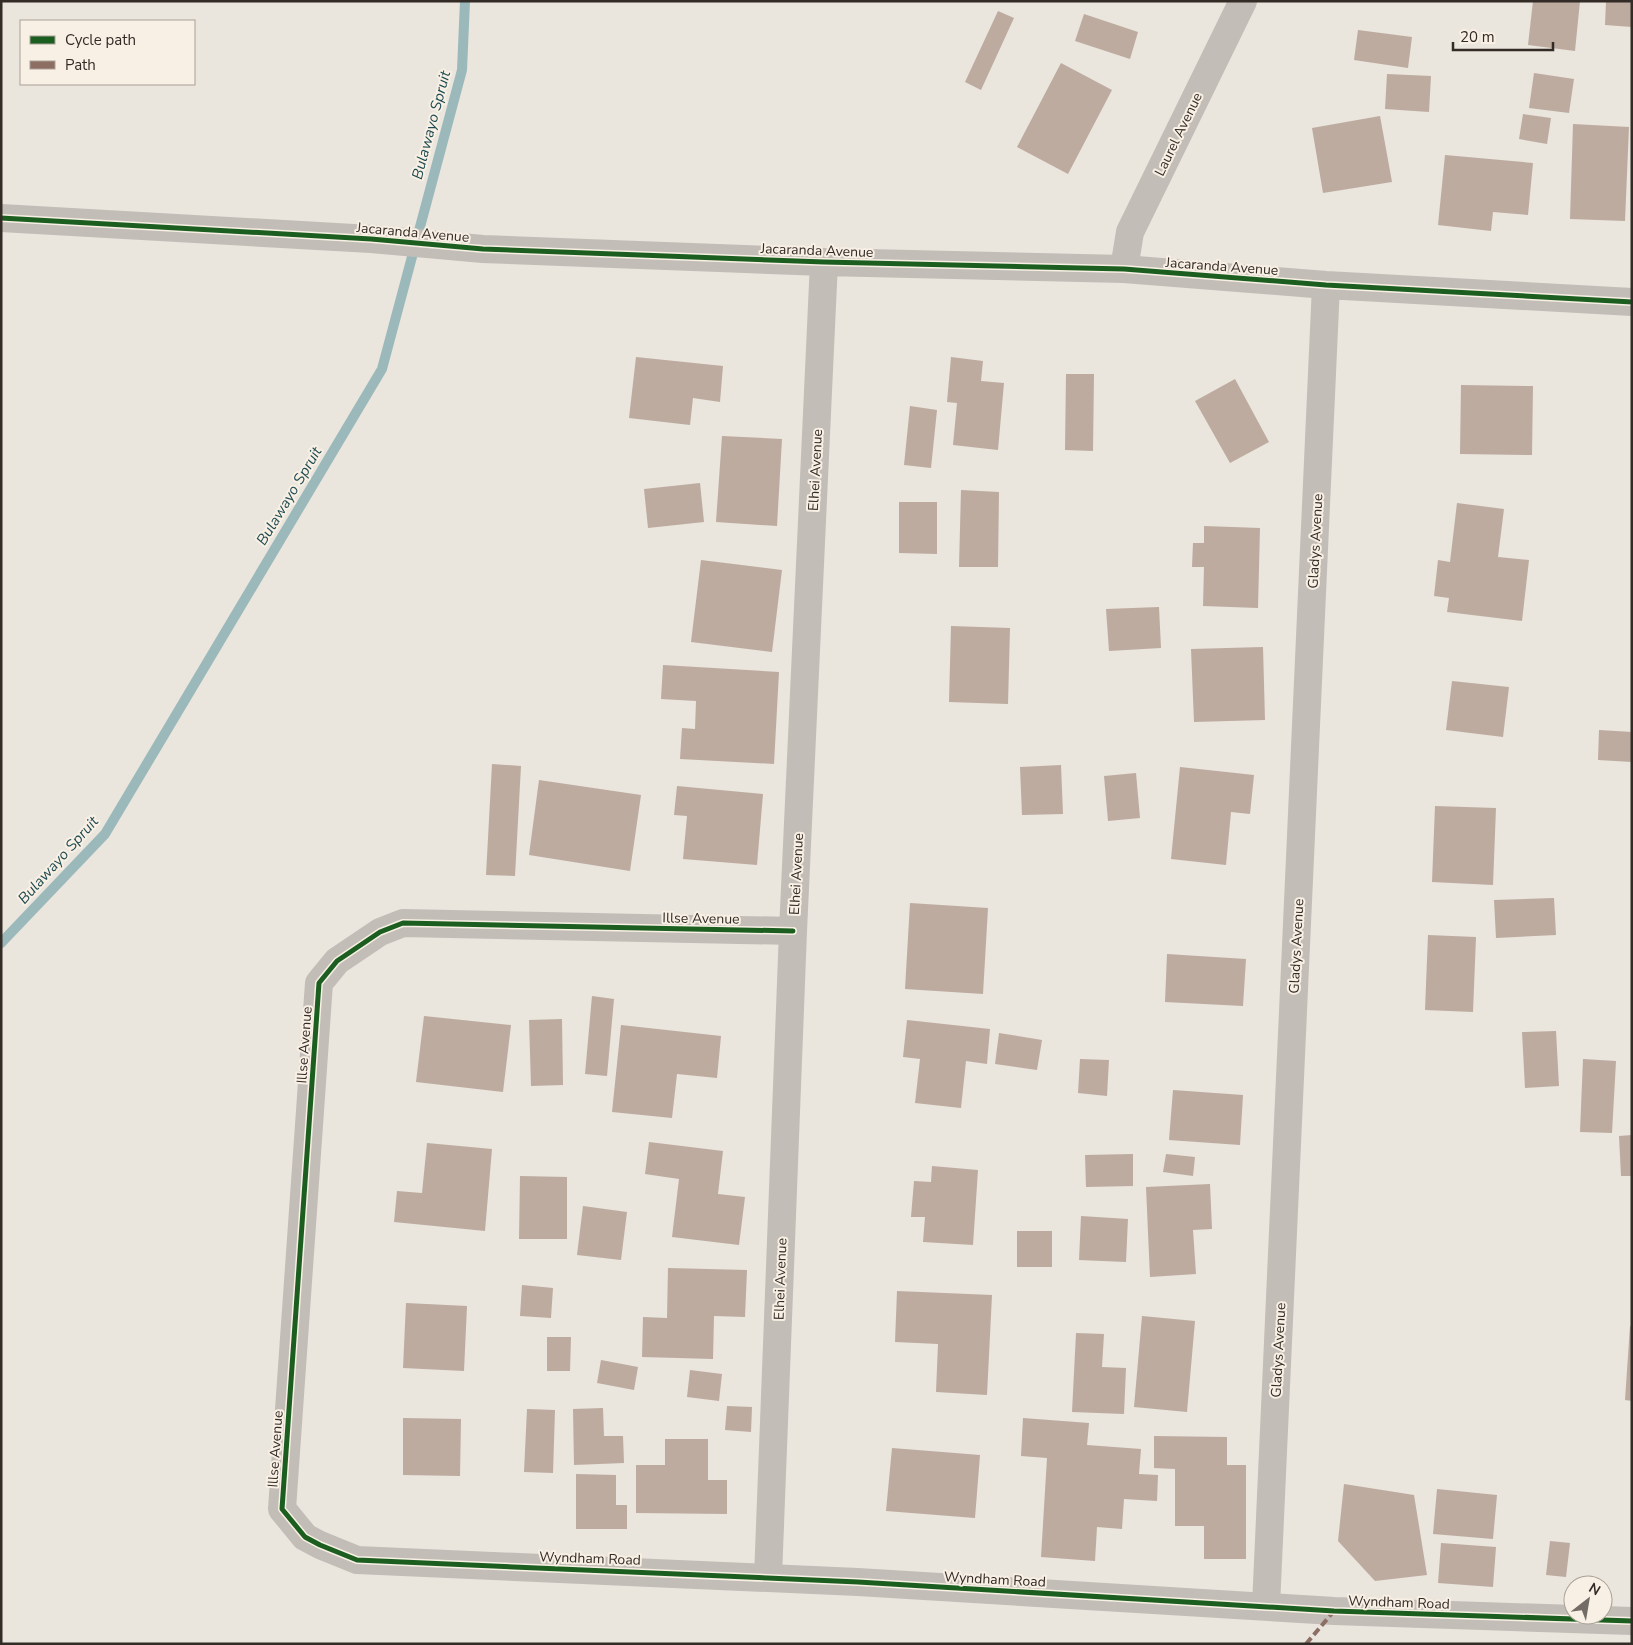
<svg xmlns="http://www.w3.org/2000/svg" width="1633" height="1645" font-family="'Nunito Sans',sans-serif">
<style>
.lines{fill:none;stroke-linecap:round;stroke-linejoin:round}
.stream{stroke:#9bb9ba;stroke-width:10}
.building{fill:#bdaba0}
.minor{stroke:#c3bdb7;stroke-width:28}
.quiet{stroke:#8d6e63;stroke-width:4;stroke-dasharray:8 4;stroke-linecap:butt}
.cycleway-casing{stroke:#f8f0e4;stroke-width:8}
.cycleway{stroke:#1b5e20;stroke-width:5}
.labels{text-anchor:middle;stroke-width:4;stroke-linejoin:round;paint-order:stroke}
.street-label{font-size:14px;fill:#332b26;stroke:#f8f0e4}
.water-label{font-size:15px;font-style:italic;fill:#1e4b52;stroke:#f8f0e4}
</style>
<rect width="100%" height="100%" fill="#eae5dd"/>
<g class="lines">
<path class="stream" d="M 1,943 L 105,834 L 382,369 L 462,70 L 465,1"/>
</g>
<path class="building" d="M 1533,1 L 1580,1 L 1575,51 L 1528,45 Z
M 1606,1 L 1632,1 L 1632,27 L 1605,25 Z
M 998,11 L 1014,18 L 981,90 L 965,82 Z
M 1084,14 L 1138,32 L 1130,59 L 1075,41 Z
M 1358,30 L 1412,37 L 1408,68 L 1354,60 Z
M 1061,63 L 1112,90 L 1068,174 L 1017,147 Z
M 1534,73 L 1574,79 L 1569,113 L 1529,108 Z
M 1387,74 L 1431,76 L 1429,112 L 1385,109 Z
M 1523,114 L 1551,118 L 1547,144 L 1519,139 Z
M 1380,116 L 1392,182 L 1323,193 L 1312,128 Z
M 1573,124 L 1629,127 L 1625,221 L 1570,219 Z
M 1445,155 L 1533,163 L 1528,215 L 1493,212 L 1491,231 L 1438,225 Z
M 636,357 L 723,366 L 720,402 L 693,398 L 690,425 L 629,418 Z
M 951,357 L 983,361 L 981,381 L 1004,383 L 998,450 L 953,445 L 957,403 L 947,402 Z
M 1066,374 L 1094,374 L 1093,451 L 1065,450 Z
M 1235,379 L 1269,442 L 1230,463 L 1195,401 Z
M 1461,385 L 1533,386 L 1532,455 L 1460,454 Z
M 910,406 L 937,410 L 931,468 L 904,465 Z
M 722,436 L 782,439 L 777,526 L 716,522 Z
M 700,483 L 704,522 L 648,528 L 644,489 Z
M 961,490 L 999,492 L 998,567 L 959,567 Z
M 899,502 L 937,502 L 937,554 L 899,553 Z
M 1457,503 L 1504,509 L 1498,557 L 1529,560 L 1522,621 L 1447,612 L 1449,598 L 1434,596 L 1438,560 L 1450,562 Z
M 1204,526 L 1260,528 L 1258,608 L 1203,606 L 1204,567 L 1192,567 L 1193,543 L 1204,543 Z
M 701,560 L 782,570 L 772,652 L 691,642 Z
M 1159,607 L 1161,648 L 1109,651 L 1106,609 Z
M 951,626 L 1010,628 L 1008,704 L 949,702 Z
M 1263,647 L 1265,720 L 1194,722 L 1191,649 Z
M 663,665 L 779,672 L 774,764 L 680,759 L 682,728 L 695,729 L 696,701 L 661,699 Z
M 1452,681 L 1509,687 L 1503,737 L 1446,730 Z
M 1599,730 L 1632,732 L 1632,762 L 1598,760 Z
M 492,764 L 521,766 L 515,876 L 486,875 Z
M 1061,765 L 1063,814 L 1022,815 L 1020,767 Z
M 1180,767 L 1254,775 L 1250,814 L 1231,812 L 1226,865 L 1171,859 Z
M 1136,773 L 1140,818 L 1108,821 L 1104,776 Z
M 539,780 L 641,795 L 630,871 L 529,855 Z
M 677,786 L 763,794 L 757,865 L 683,859 L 687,816 L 674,815 Z
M 1435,806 L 1496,808 L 1493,885 L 1432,882 Z
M 1554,898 L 1556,935 L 1496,938 L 1494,900 Z
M 910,903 L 988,908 L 983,994 L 905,989 Z
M 1428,935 L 1476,937 L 1473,1012 L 1425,1010 Z
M 1167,954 L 1246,959 L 1243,1006 L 1165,1002 Z
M 592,996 L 614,999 L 607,1076 L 585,1074 Z
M 424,1016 L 511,1025 L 503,1092 L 416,1082 Z
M 562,1019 L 563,1085 L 531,1086 L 529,1020 Z
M 907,1020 L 990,1029 L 987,1064 L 966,1061 L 961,1108 L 915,1103 L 920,1059 L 903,1057 Z
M 621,1025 L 721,1036 L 717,1078 L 677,1074 L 672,1118 L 612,1112 Z
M 1556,1031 L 1559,1086 L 1525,1088 L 1522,1032 Z
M 999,1033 L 1042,1040 L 1037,1070 L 995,1064 Z
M 1080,1059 L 1109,1060 L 1107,1096 L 1078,1093 Z
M 1583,1059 L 1616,1061 L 1612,1133 L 1580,1132 Z
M 1173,1090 L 1243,1095 L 1240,1145 L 1169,1140 Z
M 1632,1135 L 1632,1176 L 1621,1176 L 1619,1136 Z
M 649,1142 L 723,1151 L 718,1194 L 745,1197 L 739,1245 L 672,1237 L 679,1179 L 645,1174 Z
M 427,1143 L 492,1149 L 485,1231 L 394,1222 L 397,1191 L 422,1193 Z
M 1133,1154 L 1133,1186 L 1086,1187 L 1085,1155 Z
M 1166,1154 L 1195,1157 L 1193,1176 L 1163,1172 Z
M 932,1166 L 978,1170 L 973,1245 L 923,1242 L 925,1217 L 911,1217 L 914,1181 L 931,1182 Z
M 520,1176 L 567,1177 L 567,1239 L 519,1239 Z
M 1210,1184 L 1212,1229 L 1193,1230 L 1196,1274 L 1150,1277 L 1146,1187 Z
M 583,1206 L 627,1212 L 621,1260 L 577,1255 Z
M 1081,1216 L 1128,1219 L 1126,1262 L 1079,1260 Z
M 1017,1231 L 1052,1231 L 1052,1267 L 1017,1267 Z
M 668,1268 L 747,1270 L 745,1317 L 714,1316 L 713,1359 L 642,1357 L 643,1317 L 667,1318 Z
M 522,1285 L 553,1288 L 551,1318 L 520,1316 Z
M 897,1291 L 992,1295 L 987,1395 L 936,1392 L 938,1344 L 895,1342 Z
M 406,1303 L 467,1306 L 464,1371 L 403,1368 Z
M 1142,1316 L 1195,1321 L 1187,1412 L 1134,1407 Z
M 1630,1326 L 1632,1326 L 1632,1401 L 1625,1400 Z
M 1076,1333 L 1104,1334 L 1102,1367 L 1126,1368 L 1124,1414 L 1072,1412 Z
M 547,1337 L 571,1337 L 570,1371 L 547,1371 Z
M 601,1360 L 638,1367 L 634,1390 L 597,1383 Z
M 690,1370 L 722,1374 L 719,1401 L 687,1397 Z
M 727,1406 L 752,1407 L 751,1432 L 725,1430 Z
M 603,1408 L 604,1436 L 623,1436 L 624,1463 L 574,1465 L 573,1409 Z
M 527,1409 L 555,1410 L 553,1473 L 524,1472 Z
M 403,1418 L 461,1419 L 460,1476 L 403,1475 Z
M 1023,1418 L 1089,1423 L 1087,1445 L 1141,1449 L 1139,1474 L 1158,1475 L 1157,1501 L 1124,1499 L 1122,1529 L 1097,1527 L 1095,1561 L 1041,1557 L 1047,1458 L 1021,1456 Z
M 1154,1436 L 1227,1437 L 1227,1465 L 1246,1465 L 1246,1559 L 1204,1559 L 1204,1526 L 1175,1526 L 1175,1469 L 1154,1468 Z
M 665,1439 L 708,1439 L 708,1480 L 727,1480 L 727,1514 L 636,1513 L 636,1465 L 665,1465 Z
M 892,1448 L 980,1455 L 975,1518 L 886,1511 Z
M 576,1474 L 616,1475 L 616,1505 L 627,1505 L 627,1529 L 576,1529 Z
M 1344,1484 L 1414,1495 L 1427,1575 L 1375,1581 L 1338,1541 Z
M 1437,1489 L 1497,1495 L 1493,1539 L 1433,1534 Z
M 1550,1541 L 1570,1543 L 1566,1577 L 1546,1575 Z
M 1441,1543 L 1496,1547 L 1493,1587 L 1438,1583 Z"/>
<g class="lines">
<path class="minor" d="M 1,218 L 371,239 L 483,249 L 824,262 L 1124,269 L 1326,285 L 1632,302
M 1124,269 L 1130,232 L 1243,1
M 793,931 L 403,923 L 380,932 L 337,961 L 319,983 L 282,1509 L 305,1537 L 320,1545 L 357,1560 L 858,1582 L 1334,1611 L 1632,1621
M 768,1577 L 793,931 L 824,262
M 1266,1606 L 1326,285"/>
<path class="quiet" d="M 1306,1644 L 1334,1611"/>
<defs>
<path id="cycleway" d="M 1,218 L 371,239 L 483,249 L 824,262 L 1124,269 L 1326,285 L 1632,302
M 793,931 L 403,923 L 380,932 L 337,961 L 319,983 L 282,1509 L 305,1537 L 320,1545 L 357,1560 L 858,1582 L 1334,1611 L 1632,1621"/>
</defs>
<use href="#cycleway" class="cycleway-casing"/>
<use href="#cycleway" class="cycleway"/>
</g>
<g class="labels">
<g class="street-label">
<text transform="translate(1178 134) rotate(-64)" y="5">Laurel Avenue</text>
<text transform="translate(413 232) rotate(5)" y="5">Jacaranda Avenue</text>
<text transform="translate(817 250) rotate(2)" y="5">Jacaranda Avenue</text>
<text transform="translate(1222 266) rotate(4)" y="5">Jacaranda Avenue</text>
<text transform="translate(815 470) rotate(-87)" y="5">Elhei Avenue</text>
<text transform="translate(1315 541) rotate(-87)" y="5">Gladys Avenue</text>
<text transform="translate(796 874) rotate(-87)" y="5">Elhei Avenue</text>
<text transform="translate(701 918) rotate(1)" y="5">Illse Avenue</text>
<text transform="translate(1296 946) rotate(-87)" y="5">Gladys Avenue</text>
<text transform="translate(304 1045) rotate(-86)" y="5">Illse Avenue</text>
<text transform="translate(780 1279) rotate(-88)" y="5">Elhei Avenue</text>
<text transform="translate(1278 1350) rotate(-87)" y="5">Gladys Avenue</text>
<text transform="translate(275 1449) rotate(-86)" y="5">Illse Avenue</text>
<text transform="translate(590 1558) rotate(2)" y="5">Wyndham Road</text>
<text transform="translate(995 1579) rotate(3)" y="5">Wyndham Road</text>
<text transform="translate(1399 1602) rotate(2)" y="5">Wyndham Road</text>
</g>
<g class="water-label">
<text transform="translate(431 125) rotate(-75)" y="5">Bulawayo Spruit</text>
<text transform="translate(289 496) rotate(-59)" y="5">Bulawayo Spruit</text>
<text transform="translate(58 860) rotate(-48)" y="5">Bulawayo Spruit</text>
</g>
</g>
<rect width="1633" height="1645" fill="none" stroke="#332b26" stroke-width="5"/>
<rect x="20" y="20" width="175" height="65" fill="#f8f0e4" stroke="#a9a198"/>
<rect x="30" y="36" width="25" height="8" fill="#1b5e20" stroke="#a9a198"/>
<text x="65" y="45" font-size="15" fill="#332b26">Cycle path</text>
<rect x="30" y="61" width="25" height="8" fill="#8d6e63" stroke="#a9a198"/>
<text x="65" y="70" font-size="15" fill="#332b26">Path</text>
<g transform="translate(1588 1600) rotate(31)"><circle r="24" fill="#f8f0e4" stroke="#a9a198"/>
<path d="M0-4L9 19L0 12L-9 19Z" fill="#736c66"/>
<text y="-8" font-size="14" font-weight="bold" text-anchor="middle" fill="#332b26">N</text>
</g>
<path d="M1453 42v8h100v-8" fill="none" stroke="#332b26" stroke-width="2.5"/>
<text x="1460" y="42" font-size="15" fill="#332b26" stroke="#f8f0e4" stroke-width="4" paint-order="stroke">20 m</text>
</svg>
